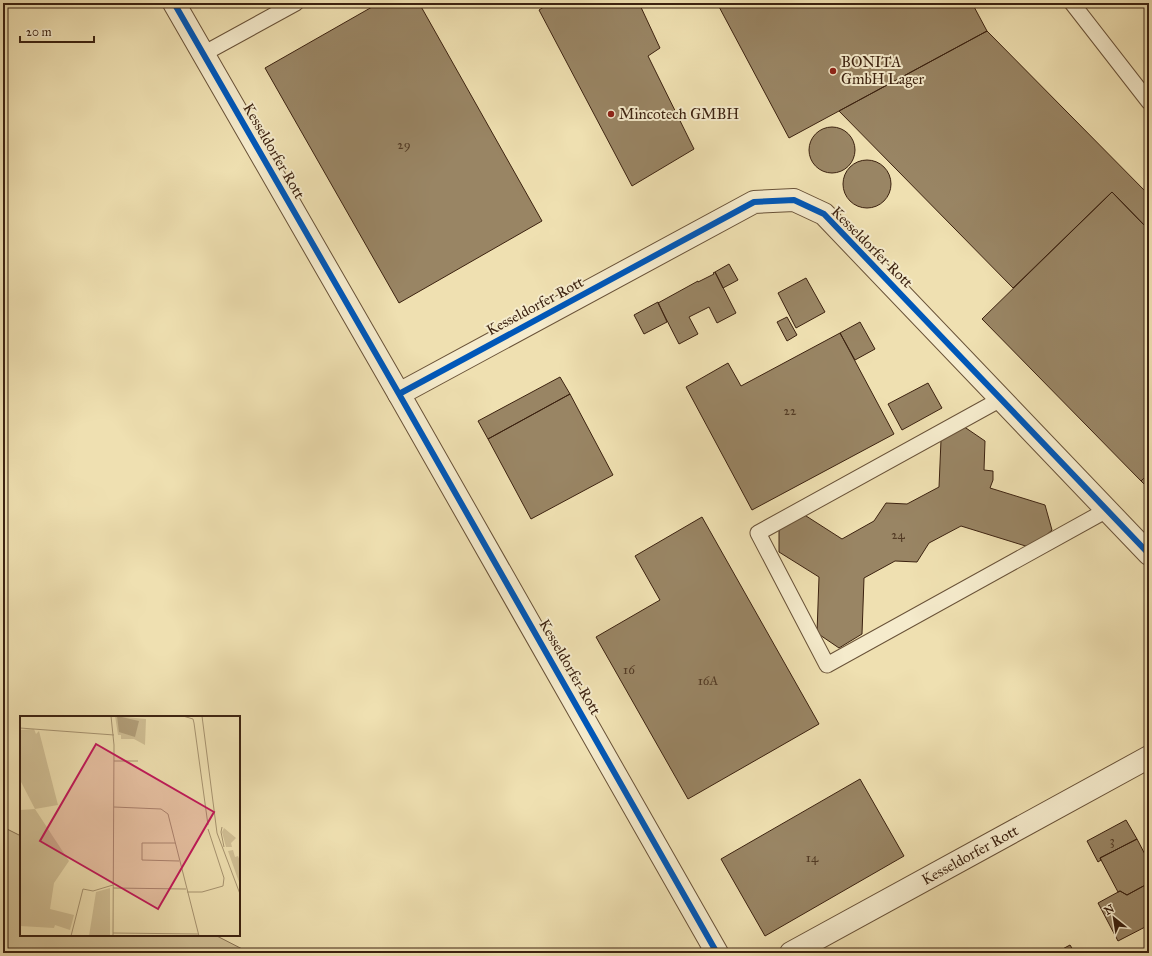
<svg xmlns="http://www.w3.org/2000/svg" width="1152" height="956" font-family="'IM FELL Great Primer',serif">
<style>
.green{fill:#d1c096;stroke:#867153}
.building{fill:#998564;stroke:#3c2210}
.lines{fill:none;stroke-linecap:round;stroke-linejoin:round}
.service-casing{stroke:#695238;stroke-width:17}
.minor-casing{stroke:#695238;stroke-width:24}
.service{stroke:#f5ebcc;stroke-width:15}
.minor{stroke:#f5ebcc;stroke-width:22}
.cycleway-casing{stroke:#f5ebcc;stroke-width:8}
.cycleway{stroke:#0057b8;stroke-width:6}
.poi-dot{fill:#8f2418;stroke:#f5ebcc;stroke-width:1.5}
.labels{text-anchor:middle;stroke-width:4;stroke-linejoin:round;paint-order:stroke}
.number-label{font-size:13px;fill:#533b25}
.poi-label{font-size:15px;fill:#3c2210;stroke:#f5ebcc;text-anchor:start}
.street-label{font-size:15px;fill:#3c2210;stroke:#f5ebcc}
.inset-road{fill:none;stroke:#a79471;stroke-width:1}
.view{fill:#c2185b;fill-opacity:0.15;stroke:#c2185b;stroke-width:2}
.inset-edge{fill:none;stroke:#3c2210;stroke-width:2}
</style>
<rect width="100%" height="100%" fill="#efe0b1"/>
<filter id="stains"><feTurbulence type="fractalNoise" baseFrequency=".005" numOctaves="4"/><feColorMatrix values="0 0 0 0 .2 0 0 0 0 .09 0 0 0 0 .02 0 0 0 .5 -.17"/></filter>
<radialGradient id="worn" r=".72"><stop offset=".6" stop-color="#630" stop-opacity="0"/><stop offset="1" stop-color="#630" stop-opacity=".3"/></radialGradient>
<path class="green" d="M 3,827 L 21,836 L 21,935 L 215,935 L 250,953 L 3,953 Z"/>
<path class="building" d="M 379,3 L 419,3 L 542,221 L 399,303 L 265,68 Z
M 550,3 L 619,3 L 620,4 L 622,3 L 639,3 L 660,48 L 648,56 L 694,149 L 632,186 L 539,10 Z
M 717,3 L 972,3 L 987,31 L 789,138 Z
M 987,31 L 1149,195 L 1149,222 L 1145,226 L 1112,192 L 1013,288 L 839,111 Z
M809 150a23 23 0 1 1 46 0a23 23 0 1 1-46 0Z
M843 184a24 24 0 1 1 48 0a24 24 0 1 1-48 0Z
M 1112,192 L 1149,230 L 1149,473 L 1141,481 L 982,319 Z
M 729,264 L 738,280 L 723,288 L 715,272 Z
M 715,272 L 736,313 L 717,323 L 709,307 L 689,317 L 698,334 L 679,344 L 658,303 L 698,281 L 698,282 L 714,274 L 713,273 Z
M 806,278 L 825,312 L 796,328 L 778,293 Z
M 658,302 L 667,322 L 644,334 L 634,315 Z
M 787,317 L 797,335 L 787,341 L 777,322 Z
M 860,322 L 875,349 L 855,360 L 840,333 Z
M 840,333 L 894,434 L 752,510 L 686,387 L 728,363 L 741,386 Z
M 560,377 L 570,394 L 488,439 L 478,421 Z
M 928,383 L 942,408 L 902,430 L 888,404 Z
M 570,394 L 613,475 L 531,519 L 488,439 Z
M 963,426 L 985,441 L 984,470 L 993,471 L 993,480 L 990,488 L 1045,505 L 1052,530 L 1032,548 L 961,526 L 929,543 L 917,562 L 895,561 L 864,578 L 862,634 L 839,648 L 817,633 L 819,577 L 779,552 L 779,526 L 803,514 L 842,539 L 874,521 L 886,503 L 907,504 L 939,487 L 941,440 Z
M 1149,473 L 1149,489 L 1141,481 Z
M 702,517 L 819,724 L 688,799 L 596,637 L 660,600 L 635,556 Z
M 860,779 L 904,856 L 765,936 L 721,859 Z
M 1126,820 L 1137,839 L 1100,858 L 1101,860 L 1098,862 L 1087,841 Z
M 1137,839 L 1149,862 L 1149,883 L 1127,895 L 1120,891 L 1118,892 L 1100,858 Z
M 1149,883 L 1149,925 L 1118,941 L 1098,903 L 1120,891 L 1127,895 Z
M 1070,945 L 1075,953 L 1058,953 L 1057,952 Z"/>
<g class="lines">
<defs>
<path id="service" d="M 1072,3 L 1149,102
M 203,54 L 296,3
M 1001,399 L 758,533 L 827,665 L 1107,510"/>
<g id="minor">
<path d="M 174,3 L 399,394 L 717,953"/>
<path d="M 399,394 L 754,202 L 794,200 L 824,214 L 1149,554"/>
<path id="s1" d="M 791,953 L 1149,757"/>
</g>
</defs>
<use href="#service" class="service-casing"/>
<use href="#minor" class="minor-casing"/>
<use href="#service" class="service"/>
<use href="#minor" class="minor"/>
<defs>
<path id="cycleway" d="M 174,3 L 399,394 L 717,953
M 399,394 L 754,202 L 794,200 L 824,214 L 1149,554"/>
</defs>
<use href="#cycleway" class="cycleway-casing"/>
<use href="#cycleway" class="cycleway"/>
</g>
<g class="poi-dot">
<circle cx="833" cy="71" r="4"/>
<circle cx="611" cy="114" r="4"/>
</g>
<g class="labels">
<g class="number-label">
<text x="404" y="149">29</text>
<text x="790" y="415">22</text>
<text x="898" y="539">24</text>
<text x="629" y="674">16</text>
<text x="708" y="685">16A</text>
<text x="1112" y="845">3</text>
<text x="812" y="862">14</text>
</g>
<g class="poi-label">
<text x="841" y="67">BONITA<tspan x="841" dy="17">GmbH Lager</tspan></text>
<text x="619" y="119">Mincotech GMBH</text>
</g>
<g class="street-label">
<text transform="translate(274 151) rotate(60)" y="5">Kesseldorfer Rott</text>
<text transform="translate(872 247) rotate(45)" y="5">Kesseldorfer Rott</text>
<text transform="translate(535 306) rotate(-28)" y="5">Kesseldorfer Rott</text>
<text transform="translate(570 667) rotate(60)" y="5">Kesseldorfer Rott</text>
<text dy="5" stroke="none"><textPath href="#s1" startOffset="204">Kesseldorfer Rott</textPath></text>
</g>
</g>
<g transform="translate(20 716)">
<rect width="220" height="220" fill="#efe0b1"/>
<path d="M 95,0 L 126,3 L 125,29 L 114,23 L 101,23 L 101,19 L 98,19 ZM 14,13 L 16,18 L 19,15 L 38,89 L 15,93 L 49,145 L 34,167 L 30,193 L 54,199 L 50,214 L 35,209 L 34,212 L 0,210 L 0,94 L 15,93 L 0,64 L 0,14 ZM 204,112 L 216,122 L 211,127 L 212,131 L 206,131 L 202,116 ZM 213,134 L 215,141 L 218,140 L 220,145 L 220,169 L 208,135 ZM 90,172 L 90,220 L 69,220 L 76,176 Z" fill="#d1c096"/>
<path d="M 97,0 L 119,5 L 115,21 L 99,16 Z" fill="#b29f7a"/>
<path class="inset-road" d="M 91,0 L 94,29 L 93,220M 123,0 L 156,0M 163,0 L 173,3 L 174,7 L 188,109M 182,0 L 197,117 L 220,178M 0,12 L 94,19M 94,45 L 118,45M 94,91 L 141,93 L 148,98 L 179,220M 202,111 L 201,116 L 204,131M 155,127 L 122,127 L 122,144 L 159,145M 93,172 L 166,173M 167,176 L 182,176 L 203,170 L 204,162 L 188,113M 93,217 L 179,218M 51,220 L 63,173 L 73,175 L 93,169"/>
<path class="view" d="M 76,28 L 194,96 L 138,193 L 20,125 Z"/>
<rect width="220" height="220" class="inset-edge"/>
</g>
<rect width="1152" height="956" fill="none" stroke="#efe0b1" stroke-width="16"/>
<rect x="4" y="4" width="1144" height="948" fill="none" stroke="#3c2210" stroke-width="2"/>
<rect x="8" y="8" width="1136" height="940" fill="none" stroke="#3c2210"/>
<g transform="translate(1114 918) rotate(330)" stroke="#f5ebcc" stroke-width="3" paint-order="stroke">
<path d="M0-3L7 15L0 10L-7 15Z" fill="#3c2210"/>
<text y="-6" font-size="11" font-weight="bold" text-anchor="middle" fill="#3c2210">N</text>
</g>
<path d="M20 36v6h74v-6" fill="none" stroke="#3c2210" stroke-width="2"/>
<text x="26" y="36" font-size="12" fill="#3c2210" stroke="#f5ebcc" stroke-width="3" paint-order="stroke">20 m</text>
<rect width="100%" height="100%" filter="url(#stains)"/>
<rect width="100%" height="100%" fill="url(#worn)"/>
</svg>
